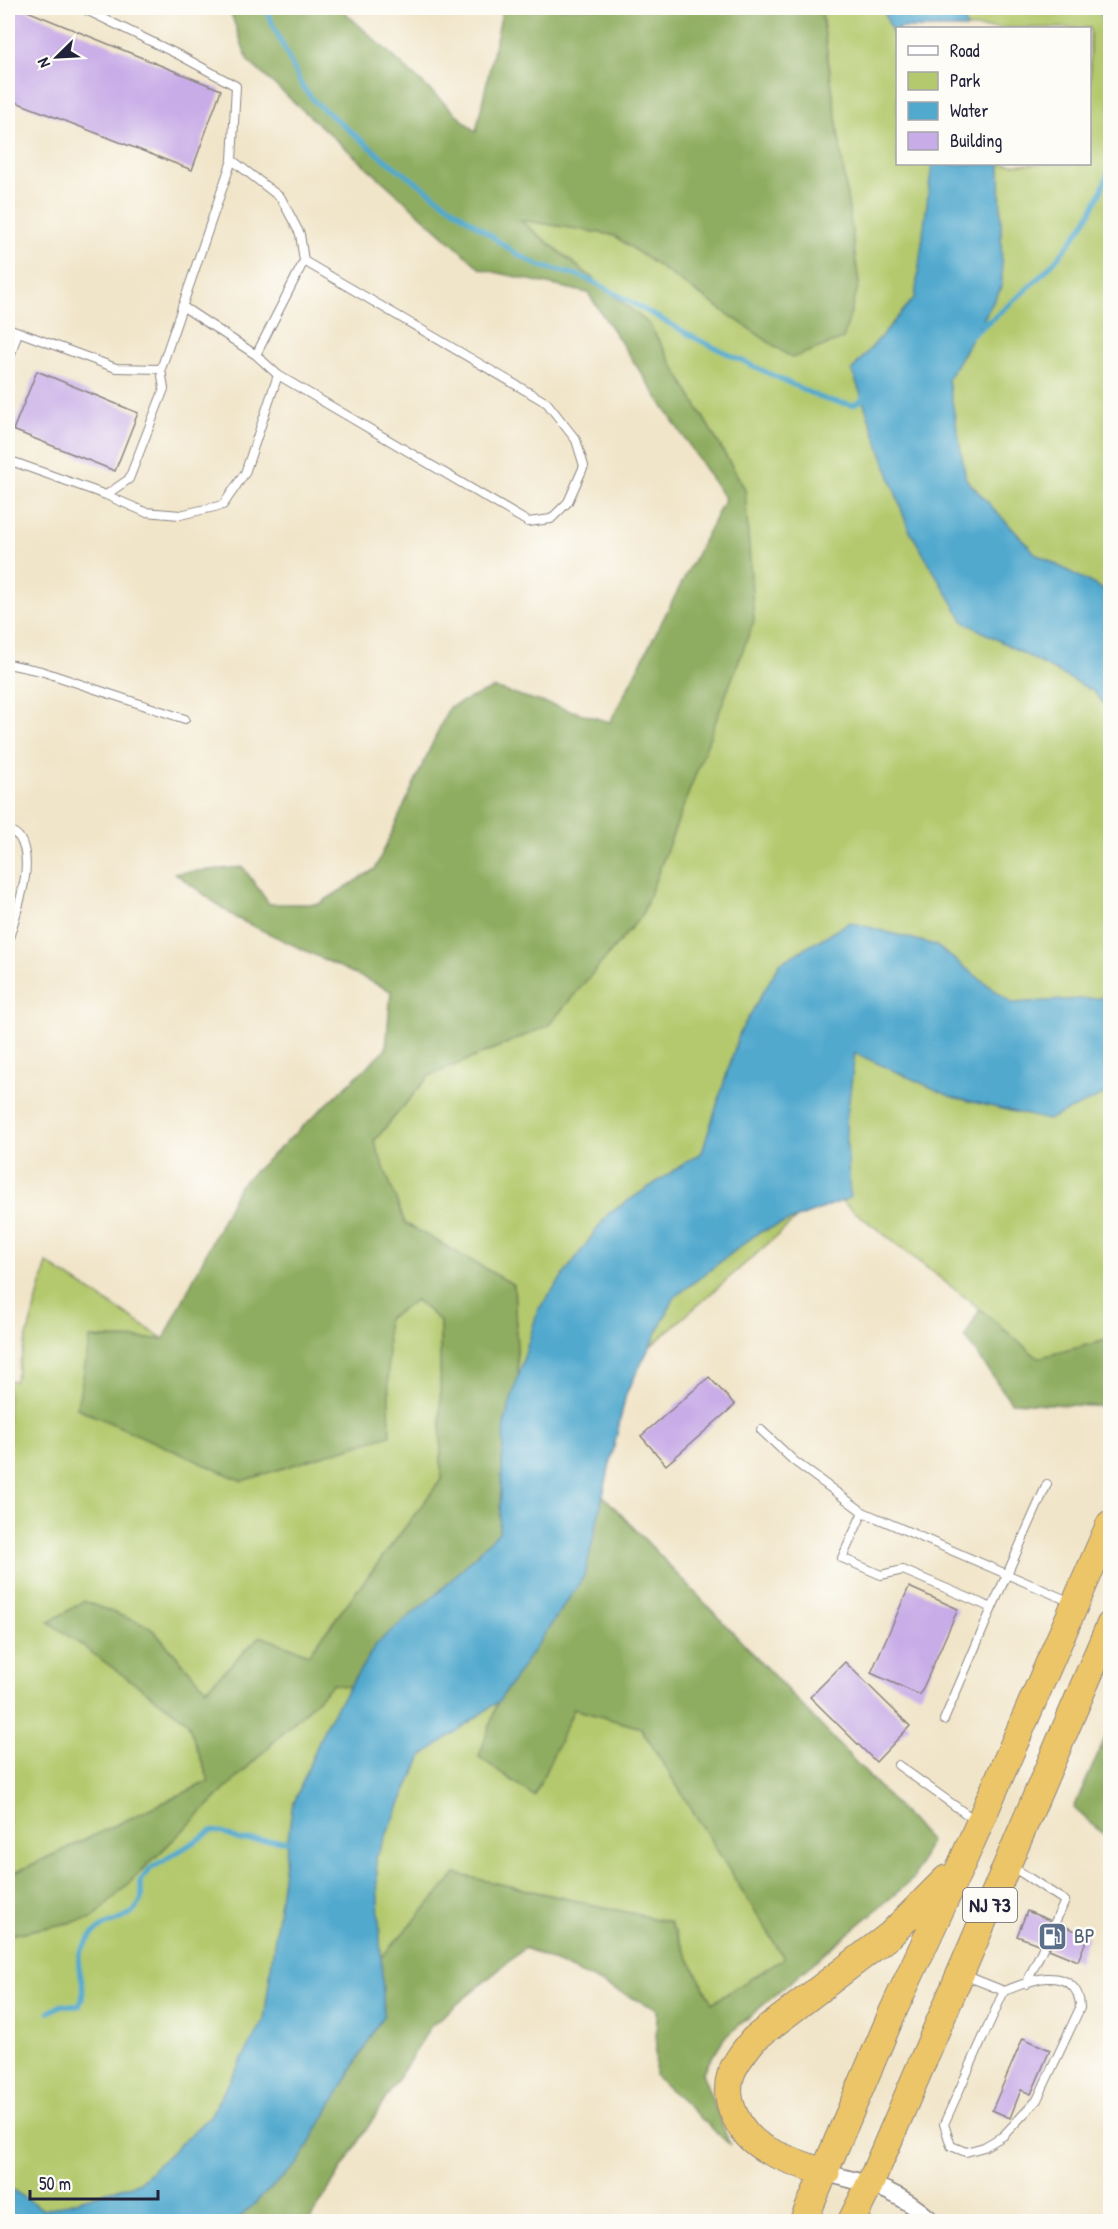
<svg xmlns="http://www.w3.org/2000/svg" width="1118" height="2229" font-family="'Patrick Hand',sans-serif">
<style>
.green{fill:#b4c96d;stroke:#6b7654;stroke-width:1.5;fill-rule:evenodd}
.forest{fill:#8fad60;stroke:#58684e;stroke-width:1.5}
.water{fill:#51a9ce;stroke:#3a6684;stroke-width:1.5}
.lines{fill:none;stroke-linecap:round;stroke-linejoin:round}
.stream{stroke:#51a9ce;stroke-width:5}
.building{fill:#c8ace7}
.service-casing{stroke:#8a8482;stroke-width:10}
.minor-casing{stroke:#8a8482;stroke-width:19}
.trunk-casing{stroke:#8a8482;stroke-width:29}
.service{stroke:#fff;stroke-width:8}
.minor{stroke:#fff;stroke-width:16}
.trunk{stroke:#edc569;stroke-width:27}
.labels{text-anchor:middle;stroke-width:5;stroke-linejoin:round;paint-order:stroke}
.shield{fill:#fdfcf7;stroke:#646373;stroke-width:1.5}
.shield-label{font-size:20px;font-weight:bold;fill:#22223b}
.service-label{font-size:21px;fill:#4e5e75;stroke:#fdfcf7;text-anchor:start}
</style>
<rect width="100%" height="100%" fill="#fdfcf7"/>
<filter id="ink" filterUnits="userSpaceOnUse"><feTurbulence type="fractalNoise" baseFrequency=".0167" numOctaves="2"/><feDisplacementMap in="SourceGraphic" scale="12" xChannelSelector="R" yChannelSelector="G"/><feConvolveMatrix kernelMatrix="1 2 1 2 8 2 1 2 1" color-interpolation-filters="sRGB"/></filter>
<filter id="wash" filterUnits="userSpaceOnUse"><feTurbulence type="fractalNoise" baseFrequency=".008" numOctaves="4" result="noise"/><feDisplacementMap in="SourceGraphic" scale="24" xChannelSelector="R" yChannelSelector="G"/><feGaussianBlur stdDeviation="1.35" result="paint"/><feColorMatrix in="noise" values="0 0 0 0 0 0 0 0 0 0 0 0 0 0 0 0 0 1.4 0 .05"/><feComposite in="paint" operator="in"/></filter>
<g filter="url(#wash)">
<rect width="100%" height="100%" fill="#f1e5c9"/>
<path class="green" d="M 821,8 L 1110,8 L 1110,1339 L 1038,1358 L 980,1309 L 828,1191 L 642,1354 L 600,1421 L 598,1490 L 518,1374 L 514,1285 L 404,1223 L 374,1141 L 429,1076 L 548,1026 L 745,489 L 649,324 L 519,219 L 613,235 L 792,358 L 859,284 ZM 898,28 L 1090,28 L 1090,164 L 898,164 Z
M 47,1263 L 164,1339 L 90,1338 L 389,1435 L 387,1319 L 416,1300 L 440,1321 L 441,1480 L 309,1654 L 260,1636 L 206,1689 L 150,1627 L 50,1621 L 187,1721 L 210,1781 L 8,1876 L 8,1380 L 15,1381 Z
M 333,1684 L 449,1703 L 456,1699 L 498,1704 L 534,1796 L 574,1709 L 641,1727 L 784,1958 L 712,2004 L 670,1922 L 456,1874 L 265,2149 L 8,2222 L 8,1935 L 93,1918 Z"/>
<path class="forest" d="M 229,8 L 340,8 L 476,132 L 503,8 L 821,8 L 859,284 L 843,339 L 792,358 L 613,235 L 520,220 L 649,324 L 745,489 L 754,621 L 642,915 L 548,1026 L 429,1076 L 374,1141 L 405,1223 L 514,1285 L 518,1374 L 598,1490 L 930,1841 L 913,1879 L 724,2038 L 702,2073 L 730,2145 L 655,2076 L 657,2009 L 525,1948 L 431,2026 L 309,2221 L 176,2221 L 367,1973 L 456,1874 L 670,1922 L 712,2003 L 784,1958 L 641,1728 L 574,1709 L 534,1796 L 479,1757 L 497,1704 L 456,1699 L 449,1703 L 333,1684 L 93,1918 L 8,1935 L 8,1876 L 209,1781 L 187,1721 L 49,1622 L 84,1601 L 150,1627 L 206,1689 L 260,1636 L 309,1654 L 441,1480 L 440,1321 L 416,1300 L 387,1319 L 390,1435 L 242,1481 L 77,1408 L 90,1338 L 164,1339 L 239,1186 L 386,1049 L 391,991 L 236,918 L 175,873 L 243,867 L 269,904 L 319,904 L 375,869 L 449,707 L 494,688 L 610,722 L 725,499 L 588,293 L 481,269 L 248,61 Z
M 980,1309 L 1038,1358 L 1110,1339 L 1110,1407 L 1011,1402 L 965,1337 Z
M 1110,1727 L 1110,1840 L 1074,1808 Z"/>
<path class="water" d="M 882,8 L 959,8 L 967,28 L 898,28 L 897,43 Z
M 932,164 L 1000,164 L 1002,287 L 948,379 L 966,479 L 1036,554 L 1110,593 L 1110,711 L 1093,691 L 964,622 L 908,528 L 852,370 L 915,297 Z
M 850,922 L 935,945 L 1012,1003 L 1101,998 L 1110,984 L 1110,1092 L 1048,1120 L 952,1097 L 855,1053 L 846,1124 L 850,1198 L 758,1233 L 675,1297 L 626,1394 L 585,1575 L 499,1701 L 422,1756 L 376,1858 L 384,2014 L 298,2163 L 236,2221 L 8,2221 L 8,2187 L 44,2210 L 138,2183 L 210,2116 L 264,2020 L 292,1808 L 326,1724 L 377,1643 L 440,1591 L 499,1532 L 504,1424 L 538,1310 L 608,1214 L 702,1152 L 740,1032 L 780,963 Z"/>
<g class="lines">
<path class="stream" d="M 265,8 L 302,86 L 315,102 L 339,122 L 387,161 L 515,253 L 540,266 L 580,276 L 596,283 L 699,340 L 810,393 L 827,400 L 853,405 L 862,400 L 864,393
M 1100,8 L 1110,37
M 974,324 L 990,320
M 971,336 C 1028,291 1090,239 1110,166
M 49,2012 L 62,2005 L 79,2006 C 91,1984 72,1967 81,1951 C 85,1944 93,1933 99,1929 C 114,1918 132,1922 141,1900 C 143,1894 140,1887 140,1881 L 150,1869 L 212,1831 L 220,1832 L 239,1840 L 293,1841"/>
</g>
<g id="blocks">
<path class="building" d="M 8,8 L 20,8 L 221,90 L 192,170 L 8,99 Z
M 37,371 L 138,413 L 115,471 L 13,430 Z
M 709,1377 L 735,1405 L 666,1465 L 641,1436 Z
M 909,1587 L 958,1609 L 920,1695 L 871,1673 Z
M 845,1662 L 910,1726 L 876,1762 L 810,1697 Z
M 1027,1911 L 1049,1920 L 1038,1944 L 1017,1936 Z
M 1061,1925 L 1088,1936 L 1078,1961 L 1049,1949 Z
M 1023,2038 L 1050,2050 L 1031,2094 L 1021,2090 L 1010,2118 L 992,2110 Z"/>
</g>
</g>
<g filter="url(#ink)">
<use href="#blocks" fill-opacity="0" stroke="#8a8482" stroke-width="1.5"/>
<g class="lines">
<defs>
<path id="service" d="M 232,160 L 281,198 L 300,234 L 304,261
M 8,328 L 116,368 L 161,369 L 232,160 L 236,86 L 181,56 L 82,8
M 256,355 L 304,261 L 547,403 L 576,440 L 584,466 L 568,502 L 551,519 L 528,522 L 278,375
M 8,363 L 18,332
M 8,460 L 106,495 L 129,479 L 164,389 L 161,369
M 106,495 L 145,512 L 180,515 L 223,505 L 245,473 L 278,375 L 256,355 L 182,306
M 8,664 L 41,671 L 185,719
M 8,829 C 11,831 16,834 19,837 C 37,863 15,914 8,942
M 761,1430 L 794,1461 L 863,1512
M 1047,1484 L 992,1608 L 903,1570 L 881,1575 L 842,1558 L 863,1512 L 1071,1602
M 944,1720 L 992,1608
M 898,1765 L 976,1821
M 1011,1866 L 1065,1901 L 1026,1984
M 964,1975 L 1004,1991 L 944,2124 L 951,2146 L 966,2152 L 984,2147 L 1003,2136 L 1037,2100 L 1080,2008 C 1080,1987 1067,1977 1046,1978 C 1032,1979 1016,1987 1004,1991"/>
<path id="minor" d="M 826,2173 C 872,2185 896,2188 933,2222"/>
<path id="trunk" d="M 826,2173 C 805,2166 784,2159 765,2149 C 740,2135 722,2102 731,2074 C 736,2061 745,2050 754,2039 L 890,1935 L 946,1879
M 803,2222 L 894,2009 L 962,1863 L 1110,1524
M 851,2222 L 870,2184 L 1110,1625"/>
</defs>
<use href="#service" class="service-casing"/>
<use href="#minor" class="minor-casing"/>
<use href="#trunk" class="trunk-casing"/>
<use href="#service" class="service"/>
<use href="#minor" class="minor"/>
<use href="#trunk" class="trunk"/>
</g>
</g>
<defs>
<symbol id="fuel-square" viewBox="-11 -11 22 22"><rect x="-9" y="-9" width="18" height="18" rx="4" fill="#5c6f8a" stroke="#fdfcf7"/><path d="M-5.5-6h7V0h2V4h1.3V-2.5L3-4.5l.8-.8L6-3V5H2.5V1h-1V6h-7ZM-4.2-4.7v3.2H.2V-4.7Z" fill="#fff"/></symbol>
</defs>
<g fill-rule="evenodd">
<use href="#fuel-square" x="1036" y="1920" width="33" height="33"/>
</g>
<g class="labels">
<rect class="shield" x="963" y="1888" width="54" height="34" rx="4.5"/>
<g class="shield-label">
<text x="990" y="1912">NJ 73</text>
</g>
<g class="service-label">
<text x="1074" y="1943">BP</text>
</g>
</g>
<rect width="1118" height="2229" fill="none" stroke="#fdfcf7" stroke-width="30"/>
<rect x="896" y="27" width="195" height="138" fill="#fdfcf7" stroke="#a5a5ac" stroke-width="1.5"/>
<rect x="908" y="46" width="30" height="9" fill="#ffffff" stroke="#a5a5ac" stroke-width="1.5"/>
<text x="950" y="57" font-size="18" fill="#22223b">Road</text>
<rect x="908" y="72" width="30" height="18" fill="#b4c96d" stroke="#a5a5ac" stroke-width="1.5"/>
<text x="950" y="87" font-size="18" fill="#22223b">Park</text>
<rect x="908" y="102" width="30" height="18" fill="#51a9ce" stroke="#a5a5ac" stroke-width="1.5"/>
<text x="950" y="117" font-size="18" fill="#22223b">Water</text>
<rect x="908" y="132" width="30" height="18" fill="#c8ace7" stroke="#a5a5ac" stroke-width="1.5"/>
<text x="950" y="147" font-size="18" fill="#22223b">Building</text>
<g transform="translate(57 57) rotate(246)" stroke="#fdfcf7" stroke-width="4.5" paint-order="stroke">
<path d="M0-4.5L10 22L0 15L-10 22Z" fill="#22223b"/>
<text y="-9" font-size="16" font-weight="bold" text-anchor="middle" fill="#22223b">N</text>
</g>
<path d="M30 2190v9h128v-9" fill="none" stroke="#22223b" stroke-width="3"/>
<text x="39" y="2190" font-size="18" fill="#22223b" stroke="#fdfcf7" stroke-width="4.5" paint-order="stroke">50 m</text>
</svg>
